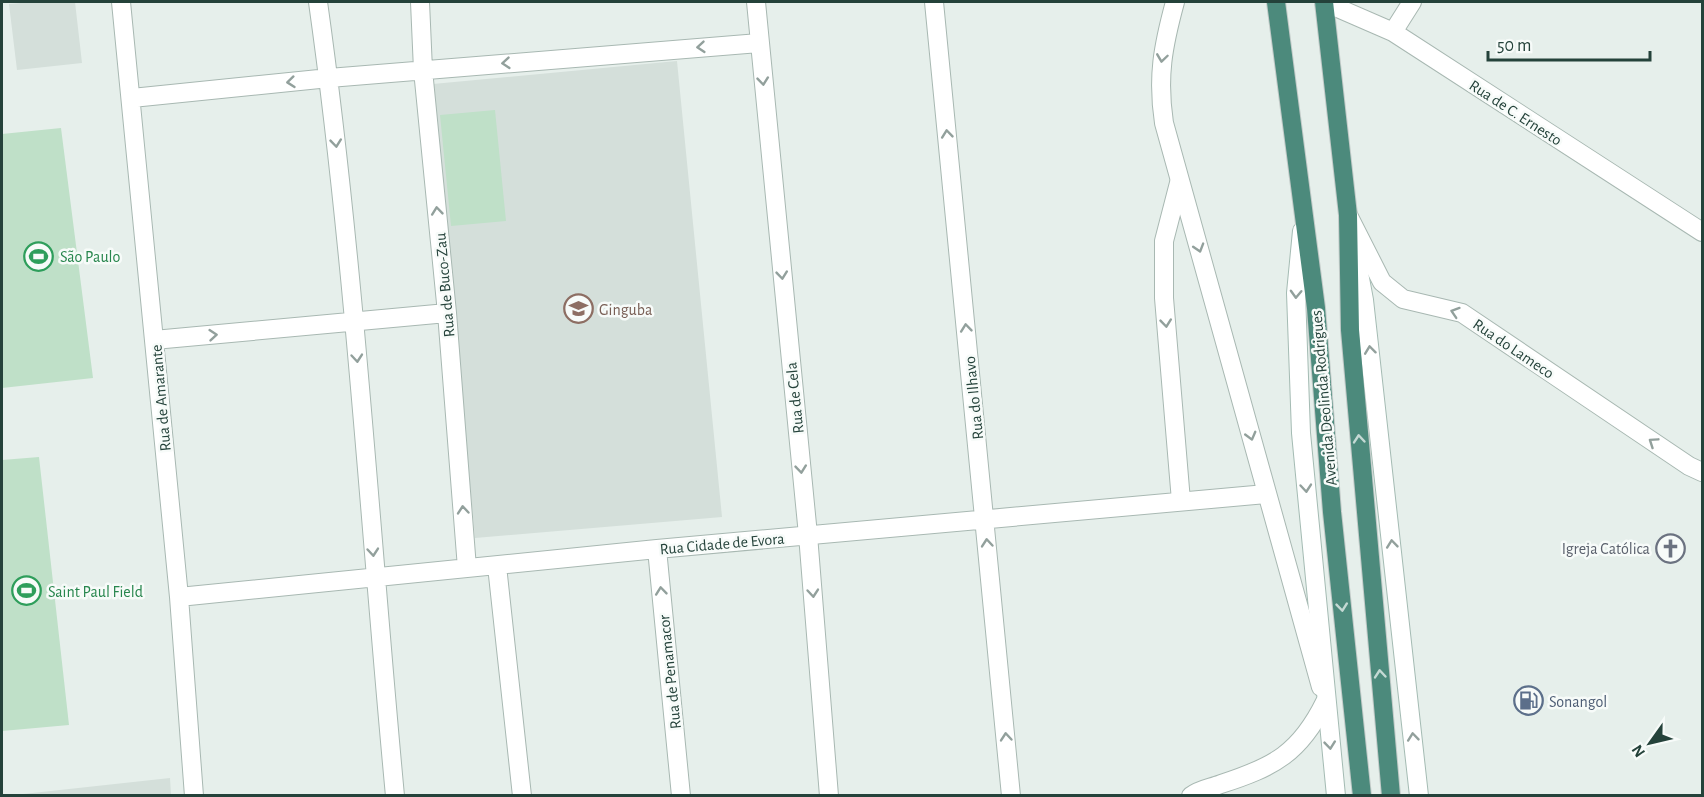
<svg xmlns="http://www.w3.org/2000/svg" width="1704" height="797" font-family="'Alegreya Sans',sans-serif">
<style>
.built{fill:#d4dfda}
.green{fill:#bfe0c8}
.lines{fill:none;stroke-linecap:round;stroke-linejoin:round}
.minor-casing{stroke:#a8b8b2;stroke-width:20}
.tertiary-casing{stroke:#a8b8b2;stroke-width:20}
.secondary-casing{stroke:#a4bbb3;stroke-width:20}
.trunk-casing{stroke:#c2cac8;stroke-width:20}
.minor{stroke:#fff;stroke-width:18}
.tertiary{stroke:#fff;stroke-width:18}
.secondary{stroke:#fff;stroke-width:18}
.trunk{stroke:#4c8a7c;stroke-width:18}
.oneway{stroke:#92a09c}
.oneway2{stroke:#c4d9d4}
.labels{text-anchor:middle;stroke-width:5;stroke-linejoin:round;paint-order:stroke}
.street-label{font-size:16px;fill:#24423a;stroke:#f7fbf9}
.leisure-label{font-size:16px;fill:#27864d;stroke:#f7fbf9;text-anchor:start}
.education-label{font-size:16px;fill:#785e54;stroke:#f7fbf9;text-anchor:start}
.worship-label{font-size:16px;fill:#5b616d;stroke:#f7fbf9;text-anchor:end}
.service-label{font-size:16px;fill:#4e5e75;stroke:#f7fbf9;text-anchor:start}
</style>
<rect width="100%" height="100%" fill="#e6efeb"/>
<path class="built" d="M 32,2 L 75,2 L 82,63 L 17,70 L 9,4 Z
M 677,61 L 722,517 L 475,538 L 433,84 Z
M 170,778 L 171,795 L 14,795 Z"/>
<path class="green" d="M 495,110 L 506,221 L 451,226 L 440,115 Z
M 61,128 L 93,378 L 2,388 L 2,134 Z
M 39,457 L 69,725 L 2,731 L 2,460 Z"/>
<g class="lines">
<defs>
<path id="minor" d="M 121,2 L 179,597 L 194,796
M 318,2 C 355,265 370,531 395,796
M 420,2 L 423,70 L 447,313 L 467,568
M 756,2 L 808,535 L 829,796
M 934,2 L 1011,796
M 1324,2 L 1393,32 L 1702,232
M 1393,32 L 1412,2
M 132,98 L 329,78 L 759,43
M 1179,183 L 1164,241 L 1164,298 L 1181,501
M 1348,215 L 1382,282 L 1403,299 L 1462,313 L 1689,466 L 1702,472
M 154,340 L 447,313
M 657,549 L 681,796
M 497,566 L 522,796
M 179,597 L 657,549 L 1266,494
M 1191,796 C 1200,789 1211,788 1221,784 C 1274,767 1300,753 1325,702"/>
<path id="tertiary" d="M 1175,2 C 1163,46 1157,77 1164,123 L 1321,687"/>
<path id="secondary" d="M 1302,231 L 1296,293 L 1301,433 L 1336,796
M 1354,246 L 1364,300 L 1419,796"/>
<path id="trunk" d="M 1276,2 L 1316,308 L 1332,512 L 1362,796
M 1324,2 L 1348,215 L 1350,330 L 1391,796"/>
</defs>
<use href="#minor" class="minor-casing"/>
<use href="#tertiary" class="tertiary-casing"/>
<use href="#secondary" class="secondary-casing"/>
<use href="#trunk" class="trunk-casing"/>
<use href="#minor" class="minor"/>
<use href="#tertiary" class="tertiary"/>
<use href="#secondary" class="secondary"/>
<use href="#trunk" class="trunk"/>
</g>
<defs><path id="oneway-chevron" d="M-2-3.5L2.5 0L-2 3.5" fill="none" stroke-width="1.6" stroke-linecap="round" stroke-linejoin="round" transform="scale(1.5)"/></defs>
<g class="oneway">
<use href="#oneway-chevron" transform="translate(701 47) rotate(175)"/>
<use href="#oneway-chevron" transform="translate(1162 58) rotate(98)"/>
<use href="#oneway-chevron" transform="translate(506 63) rotate(175)"/>
<use href="#oneway-chevron" transform="translate(763 81) rotate(84)"/>
<use href="#oneway-chevron" transform="translate(291 82) rotate(174)"/>
<use href="#oneway-chevron" transform="translate(947 134) rotate(-96)"/>
<use href="#oneway-chevron" transform="translate(336 143) rotate(84)"/>
<use href="#oneway-chevron" transform="translate(437 211) rotate(-96)"/>
<use href="#oneway-chevron" transform="translate(1199 248) rotate(73)"/>
<use href="#oneway-chevron" transform="translate(782 275) rotate(84)"/>
<use href="#oneway-chevron" transform="translate(1296 294) rotate(92)"/>
<use href="#oneway-chevron" transform="translate(1455 312) rotate(-162)"/>
<use href="#oneway-chevron" transform="translate(1166 323) rotate(84)"/>
<use href="#oneway-chevron" transform="translate(966 328) rotate(-96)"/>
<use href="#oneway-chevron" transform="translate(213 335) rotate(-5)"/>
<use href="#oneway-chevron" transform="translate(1370 350) rotate(-97)"/>
<use href="#oneway-chevron" transform="translate(357 358) rotate(85)"/>
<use href="#oneway-chevron" transform="translate(1251 436) rotate(75)"/>
<use href="#oneway-chevron" transform="translate(1653 442) rotate(-146)"/>
<use href="#oneway-chevron" transform="translate(801 469) rotate(84)"/>
<use href="#oneway-chevron" transform="translate(1306 488) rotate(85)"/>
<use href="#oneway-chevron" transform="translate(463 510) rotate(-95)"/>
<use href="#oneway-chevron" transform="translate(987 543) rotate(-95)"/>
<use href="#oneway-chevron" transform="translate(1392 544) rotate(-96)"/>
<use href="#oneway-chevron" transform="translate(373 552) rotate(85)"/>
<use href="#oneway-chevron" transform="translate(661 591) rotate(-96)"/>
<use href="#oneway-chevron" transform="translate(813 593) rotate(85)"/>
<use href="#oneway-chevron" transform="translate(1006 737) rotate(-95)"/>
<use href="#oneway-chevron" transform="translate(1413 737) rotate(-96)"/>
<use href="#oneway-chevron" transform="translate(1330 745) rotate(84)"/>
</g>
<g class="oneway2">
<use href="#oneway-chevron" transform="translate(1359 439) rotate(-95)"/>
<use href="#oneway-chevron" transform="translate(1342 607) rotate(84)"/>
<use href="#oneway-chevron" transform="translate(1380 674) rotate(-95)"/>
</g>
<defs>
<symbol id="stadium-ring" viewBox="-11 -11 22 22"><circle r="9.5" fill="#f7fbf9" stroke="#2e9e5b" stroke-width="1.5"/><path d="M0-5a6.5 5 0 1 0 0 10a6.5 5 0 1 0 0-10ZM-3.5-1.8h7v3.6h-7Z" fill="#2e9e5b"/></symbol>
<symbol id="school-ring" viewBox="-11 -11 22 22"><circle r="9.5" fill="#f7fbf9" stroke="#8d6e63" stroke-width="1.5"/><path d="M0-5L7-2L0 1L-7-2ZM-4 1L0 2.5L4 1V4Q0 6-4 4Z" fill="#8d6e63"/></symbol>
<symbol id="church-ring" viewBox="-11 -11 22 22"><circle r="9.5" fill="#f7fbf9" stroke="#6b7280" stroke-width="1.5"/><path d="M-1.2-6h2.4v3.5h3.3v2.4h-3.3V6h-2.4V-.1h-3.3v-2.4h3.3Z" fill="#6b7280"/></symbol>
<symbol id="fuel-ring" viewBox="-11 -11 22 22"><circle r="9.5" fill="#f7fbf9" stroke="#5c6f8a" stroke-width="1.5"/><path d="M-5.5-6h7V0h2V4h1.3V-2.5L3-4.5l.8-.8L6-3V5H2.5V1h-1V6h-7ZM-4.2-4.7v3.2H.2V-4.7Z" fill="#5c6f8a"/></symbol>
</defs>
<g fill-rule="evenodd">
<use href="#stadium-ring" x="22" y="240" width="33" height="33"/>
<use href="#school-ring" x="562" y="292" width="33" height="33"/>
<use href="#church-ring" x="1654" y="532" width="33" height="33"/>
<use href="#stadium-ring" x="10" y="574" width="33" height="33"/>
<use href="#fuel-ring" x="1512" y="684" width="33" height="33"/>
</g>
<g class="labels">
<g class="street-label">
<text transform="translate(1516 112) rotate(33)" y="6">Rua de C. Ernesto</text>
<text transform="translate(444 285) rotate(-95)" y="6">Rua de Buco-Zau</text>
<text transform="translate(1514 348) rotate(34)" y="6">Rua do Lameco</text>
<text transform="translate(160 398) rotate(-95)" y="6">Rua de Amarante</text>
<text transform="translate(794 398) rotate(-96)" y="6">Rua de Cela</text>
<text transform="translate(973 398) rotate(-96)" y="6">Rua do Ilhavo</text>
<text transform="translate(1323 398) rotate(-95)" y="6">Avenida Deolinda Rodrigues</text>
<text transform="translate(722 543) rotate(-5)" y="6">Rua Cidade de Evora</text>
<text transform="translate(669 672) rotate(-96)" y="6">Rua de Penamacor</text>
</g>
<g class="leisure-label">
<text x="60" y="262">São Paulo</text>
<text x="48" y="597">Saint Paul Field</text>
</g>
<g class="education-label">
<text x="599" y="315">Ginguba</text>
</g>
<g class="worship-label">
<text x="1650" y="554">Igreja Católica</text>
</g>
<g class="service-label">
<text x="1549" y="707">Sonangol</text>
</g>
</g>
<rect width="1704" height="797" fill="none" stroke="#24423a" stroke-width="6"/>
<g transform="translate(1650 743) rotate(236)" stroke="#f7fbf9" stroke-width="4.5" paint-order="stroke">
<path d="M0-4.5L10 22L0 15L-10 22Z" fill="#24423a"/>
<text y="-9" font-size="16" font-weight="bold" text-anchor="middle" fill="#24423a">N</text>
</g>
<path d="M1488 51v9h162v-9" fill="none" stroke="#24423a" stroke-width="3"/>
<text x="1497" y="51" font-size="18" fill="#24423a" stroke="#f7fbf9" stroke-width="4.5" paint-order="stroke">50 m</text>
</svg>
